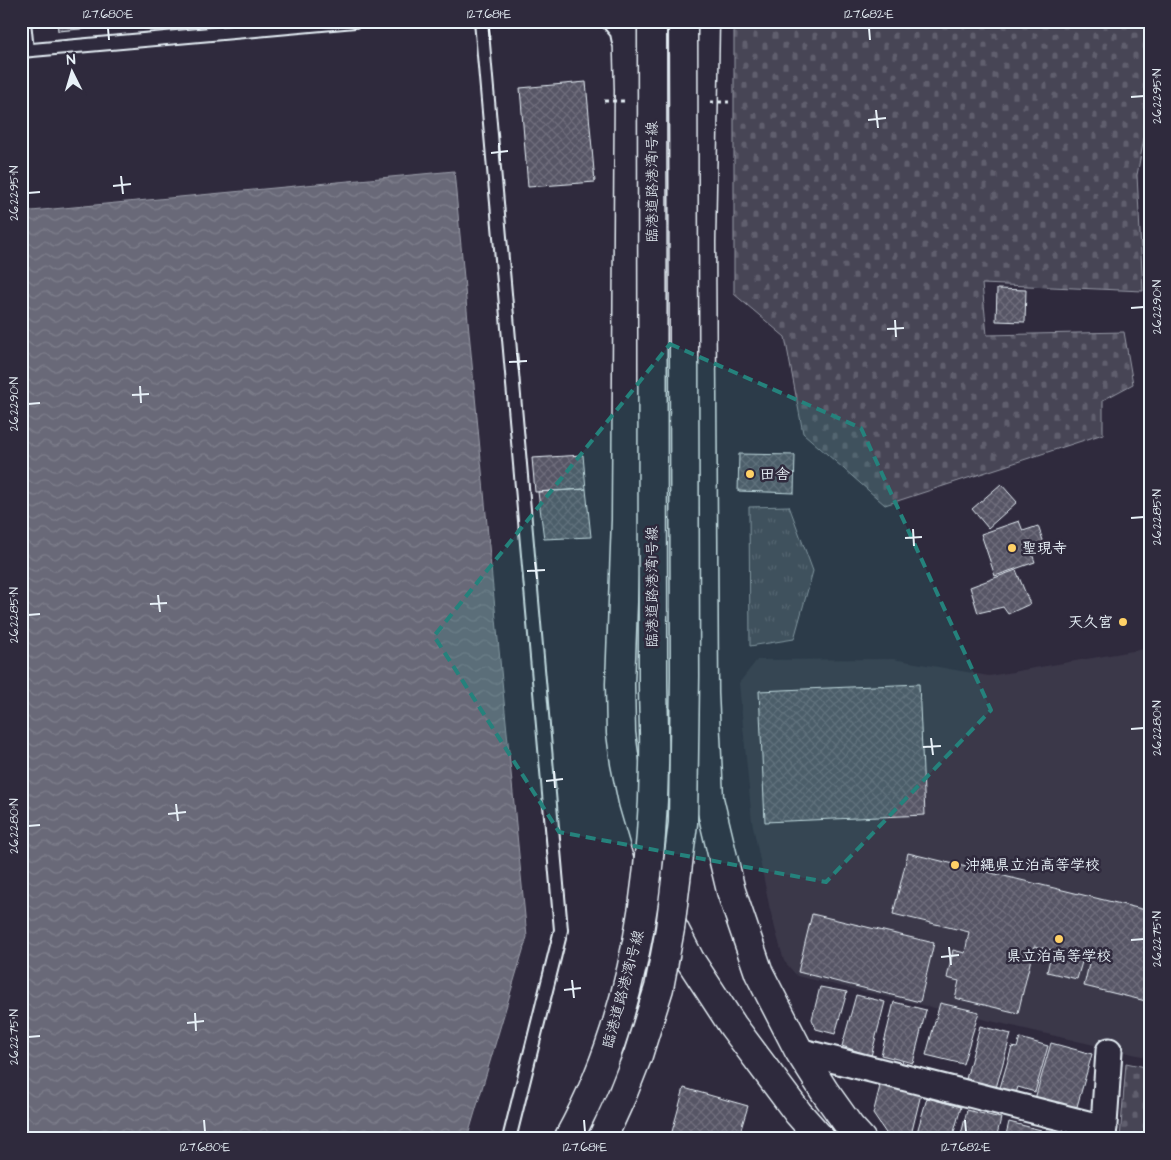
<svg xmlns="http://www.w3.org/2000/svg" width="1171" height="1160" font-family="'Architects Daughter','Klee One',sans-serif">
<style>
.built{fill:#3b3749}
.grass{fill:url(#grass-tufts);stroke:#979aa6}
.cemetery{fill:url(#cemetery-stones);stroke:#979aa6}
.water{fill:url(#water-waves);stroke:#9c9fab}
.building{fill:url(#building-cross-hatch);stroke:#e8f1f8}
.lines{fill:none;stroke-linecap:round;stroke-linejoin:round}
.lane-casing{stroke:#e8f1f8;stroke-width:16}
.street-casing{stroke:#e8f1f8;stroke-width:29}
.secondary-casing{stroke:#e8f1f8;stroke-width:31}
.lane{stroke:#2f2a3d;stroke-width:12}
.street{stroke:#2f2a3d;stroke-width:25}
.secondary{stroke:#2f2a3d;stroke-width:28}
.secondary-bridge-casing{stroke:#e8f1f8;stroke-width:31;stroke-linecap:butt}
.path-bridge{stroke:#e8f1f8;stroke-width:3;stroke-dasharray:4 4;stroke-linecap:butt}
.secondary-bridge{stroke:#2f2a3d;stroke-width:28}
.marked{fill:#25827c;fill-opacity:0.2;stroke:#25827c;stroke-width:4;stroke-dasharray:10 6;stroke-linejoin:round}
.ticks{fill:none;stroke:#e8f1f8;stroke-width:2}
.poi-dot{fill:#ffd166;stroke:#2f2a3d;stroke-width:2}
.labels{text-anchor:middle;stroke-width:5;stroke-linejoin:round;paint-order:stroke}
.street-label{font-size:15px;fill:#e8f1f8;stroke:#2f2a3d}
.poi-label{font-size:15px;font-weight:bold;fill:#e8f1f8;stroke:#2f2a3d;text-anchor:start}
.neatline{fill:none;stroke:#e8f1f8;stroke-width:2}
.ticks-label{font-size:12px;text-anchor:middle;fill:#e8f1f8}
</style>
<defs>
<pattern id="grass-tufts" width="24" height="20" patternUnits="userSpaceOnUse" patternTransform="scale(1.25)"><rect width="24" height="20" fill="#464455"/><path d="M3 7l-1-3M5 7V3M7 7l1-3M15 17l-1-3M17 17v-4M19 17l1-3" fill="none" stroke="#615f6e"/></pattern>
<pattern id="cemetery-stones" width="16" height="16" patternUnits="userSpaceOnUse" patternTransform="scale(1.25)"><rect width="16" height="16" fill="#464455"/><path d="M2 7V4a2 2 0 0 1 4 0v3zM10 15v-3a2 2 0 0 1 4 0v3z" fill="#615f6e"/></pattern>
<pattern id="water-waves" width="16" height="10" patternUnits="userSpaceOnUse" patternTransform="scale(1.25)"><rect width="16" height="10" fill="#696978"/><path d="M0 5q4-4 8 0t8 0" fill="none" stroke="#7e7f8c"/></pattern>
<pattern id="building-cross-hatch" width="8" height="8" patternUnits="userSpaceOnUse" patternTransform="scale(1.25)"><rect width="8" height="8" fill="#575565"/><path d="M0 0l8 8M0 8l8-8" fill="none" stroke="#6f6e7c"/></pattern>
</defs>
<rect width="100%" height="100%" fill="#2f2a3d"/>
<filter id="ink" filterUnits="userSpaceOnUse"><feTurbulence type="fractalNoise" baseFrequency=".02" numOctaves="2"/><feDisplacementMap in="SourceGraphic" scale="10" xChannelSelector="R" yChannelSelector="G"/><feConvolveMatrix kernelMatrix="1 2 1 2 8 2 1 2 1" color-interpolation-filters="sRGB"/></filter>
<g filter="url(#ink)">
<path class="built" d="M 1150,648 L 1150,1058 L 797,976 L 784,961 L 770,910 L 752,821 L 739,683 L 757,660 L 893,659 L 989,676 Z"/>
<path class="grass" d="M 789,506 L 813,571 L 794,639 L 750,646 L 749,507 Z"/>
<path class="cemetery" d="M 734,21 L 1150,21 L 1150,107 L 1137,175 L 1143,291 L 982,284 L 987,335 L 1124,332 L 1133,384 L 1103,400 L 1103,434 L 885,505 L 803,433 L 785,337 L 734,294 Z
M 1126,1063 L 1150,1068 L 1150,1139 L 1120,1139 Z"/>
<path class="water" d="M 454,171 L 492,578 L 527,937 L 467,1139 L 21,1139 L 21,212 Z"/>
<path class="building" d="M 57,21 L 170,21 L 58,31 Z
M 586,82 L 595,182 L 528,187 L 520,88 Z
M 21,103 L 29,176 L 21,176 Z
M 997,289 L 1026,290 L 1025,322 L 996,321 Z
M 739,454 L 795,455 L 794,493 L 738,491 Z
M 583,455 L 586,489 L 535,492 L 532,458 Z
M 1001,484 L 1017,502 L 988,528 L 972,509 Z
M 586,489 L 591,537 L 544,539 L 538,492 Z
M 1019,521 L 1023,531 L 1038,526 L 1045,546 L 1031,551 L 1035,562 L 995,576 L 981,534 Z
M 1016,570 L 1030,604 L 1008,614 L 1003,607 L 978,613 L 970,587 Z
M 919,684 L 925,815 L 765,822 L 759,691 Z
M 908,853 L 1150,911 L 1150,1002 L 1084,986 L 1089,964 L 1082,962 L 1077,979 L 1047,972 L 1052,950 L 1034,946 L 1018,1013 L 955,998 L 959,981 L 947,978 L 953,950 L 965,953 L 969,932 L 893,914 Z
M 812,914 L 934,943 L 920,1002 L 798,972 Z
M 820,987 L 847,992 L 835,1034 L 816,1029 L 812,1019 Z
M 856,995 L 885,1002 L 871,1056 L 842,1046 Z
M 894,1002 L 926,1010 L 913,1063 L 881,1055 Z
M 940,1003 L 979,1012 L 963,1064 L 926,1055 Z
M 980,1026 L 1011,1034 L 996,1088 L 966,1079 Z
M 1020,1038 L 1048,1046 L 1035,1092 L 1018,1087 L 1015,1096 L 999,1091 L 1012,1047 L 1017,1048 Z
M 1051,1043 L 1092,1054 L 1076,1110 L 1035,1099 Z
M 881,1082 L 921,1094 L 910,1139 L 890,1139 L 873,1114 Z
M 684,1088 L 748,1106 L 738,1139 L 670,1139 Z
M 927,1098 L 961,1107 L 952,1139 L 915,1139 Z
M 967,1110 L 1001,1118 L 996,1139 L 960,1139 Z
M 1009,1122 L 1041,1130 L 1038,1139 L 1005,1139 Z
M 1047,1126 L 1081,1135 L 1083,1139 L 1045,1139 Z"/>
<g class="lines">
<defs>
<path id="lane" d="M 24,21 L 27,51
M 481,21 L 561,930 L 509,1139
M 607,21 L 617,33 L 619,43
M 21,51 L 355,21"/>
<path id="street" d="M 799,1051 L 1104,1128
M 1103,1139 L 1109,1051"/>
<path id="secondary" d="M 627,21 L 629,90 L 626,520 L 620,684 L 621,733 L 625,763 L 633,802 L 657,885 L 669,919 L 690,960 L 733,1026 L 798,1113 L 821,1139
M 705,21 L 701,242 L 704,694 L 709,799 L 731,891 L 759,973 L 799,1051 L 825,1092 L 850,1127 L 861,1139"/>
</defs>
<use href="#lane" class="lane-casing"/>
<use href="#street" class="street-casing"/>
<use href="#secondary" class="secondary-casing"/>
<use href="#lane" class="lane"/>
<use href="#street" class="street"/>
<use href="#secondary" class="secondary"/>
<defs>
<path id="secondary-bridge" d="M 568,1139 C 631,1026 652,893 654,766 C 655,737 653,708 653,679 L 652,21
M 602,1139 L 623,1093 L 638,1055 L 659,988 L 670,929 L 683,823 L 685,676 L 683,21"/>
</defs>
<use href="#secondary-bridge" class="secondary-bridge-casing"/>
<path class="path-bridge" d="M 604,101 L 626,101
M 710,102 L 729,102"/>
<use href="#secondary-bridge" class="secondary-bridge"/>
</g>
</g>
<path class="marked" d="M 670,344 L 861,428 L 991,710 L 826,882 L 559,832 L 434,636 Z"/>
<path class="ticks" d="M 108,28 L 109,40M 489,28 L 490,40M 869,28 L 870,40M 1131,97 L 1144,96M 876,110 L 878,128M 868,120 L 886,118M 499,143 L 500,161M 491,153 L 508,151M 121,176 L 123,194M 113,186 L 131,184M 28,193 L 40,192M 1131,308 L 1144,307M 895,320 L 896,337M 887,329 L 904,328M 517,353 L 519,370M 509,362 L 527,361M 140,386 L 141,403M 132,395 L 149,394M 28,404 L 40,403M 1131,518 L 1144,517M 913,529 L 914,546M 905,538 L 922,537M 535,562 L 537,579M 527,571 L 545,570M 158,595 L 160,612M 150,604 L 167,603M 28,615 L 40,614M 1131,729 L 1144,728M 931,738 L 933,755M 923,747 L 941,746M 554,771 L 555,788M 546,781 L 563,779M 176,804 L 178,821M 168,814 L 186,812M 28,826 L 40,825M 1131,940 L 1144,939M 949,947 L 951,965M 941,957 L 959,955M 572,980 L 574,998M 564,990 L 581,988M 195,1013 L 196,1031M 187,1023 L 204,1021M 28,1037 L 40,1036M 204,1120 L 205,1132M 584,1120 L 585,1132M 965,1120 L 966,1132"/>
<g class="poi-dot">
<circle cx="750" cy="474" r="5"/>
<circle cx="1012" cy="548" r="5"/>
<circle cx="1123" cy="622" r="5"/>
<circle cx="955" cy="865" r="5"/>
<circle cx="1059" cy="939" r="5"/>
</g>
<g class="labels">
<g class="street-label">
<text transform="translate(652 182) rotate(-90)" y="5">臨港道路港湾1号線</text>
<text transform="translate(652 587) rotate(-90)" y="5">臨港道路港湾1号線</text>
<text transform="translate(623 989) rotate(-75)" y="5">臨港道路港湾1号線</text>
</g>
<g class="poi-label">
<text x="760" y="479">田舎</text>
<text x="1022" y="553">聖現寺</text>
<text x="1113" y="627" text-anchor="end">天久宮</text>
<text x="965" y="870">沖縄県立泊高等学校</text>
<text x="1059" y="961" text-anchor="middle">県立泊高等学校</text>
</g>
</g>
<rect width="1171" height="1160" fill="none" stroke="#2f2a3d" stroke-width="55"/>
<g transform="translate(72 72) rotate(355)" stroke="#2f2a3d" stroke-width="4" paint-order="stroke">
<path d="M0-4L9 19L0 12L-9 19Z" fill="#e8f1f8"/>
<text y="-8" font-size="14" font-weight="bold" text-anchor="middle" fill="#e8f1f8">N</text>
</g>
<rect x="28" y="28" width="1116" height="1104" class="neatline"/>
<g class="ticks-label">
<text x="108" y="18">127.680°E</text>
<text x="489" y="18">127.681°E</text>
<text x="869" y="18">127.682°E</text>
<text transform="translate(1157 96) rotate(-90)" y="4">26.2295°N</text>
<text transform="translate(14 193) rotate(-90)" y="4">26.2295°N</text>
<text transform="translate(1157 307) rotate(-90)" y="4">26.2290°N</text>
<text transform="translate(14 404) rotate(-90)" y="4">26.2290°N</text>
<text transform="translate(1157 517) rotate(-90)" y="4">26.2285°N</text>
<text transform="translate(14 615) rotate(-90)" y="4">26.2285°N</text>
<text transform="translate(1157 728) rotate(-90)" y="4">26.2280°N</text>
<text transform="translate(14 826) rotate(-90)" y="4">26.2280°N</text>
<text transform="translate(1157 939) rotate(-90)" y="4">26.2275°N</text>
<text transform="translate(14 1037) rotate(-90)" y="4">26.2275°N</text>
<text x="205" y="1151">127.680°E</text>
<text x="585" y="1151">127.681°E</text>
<text x="966" y="1151">127.682°E</text>
</g>
</svg>
